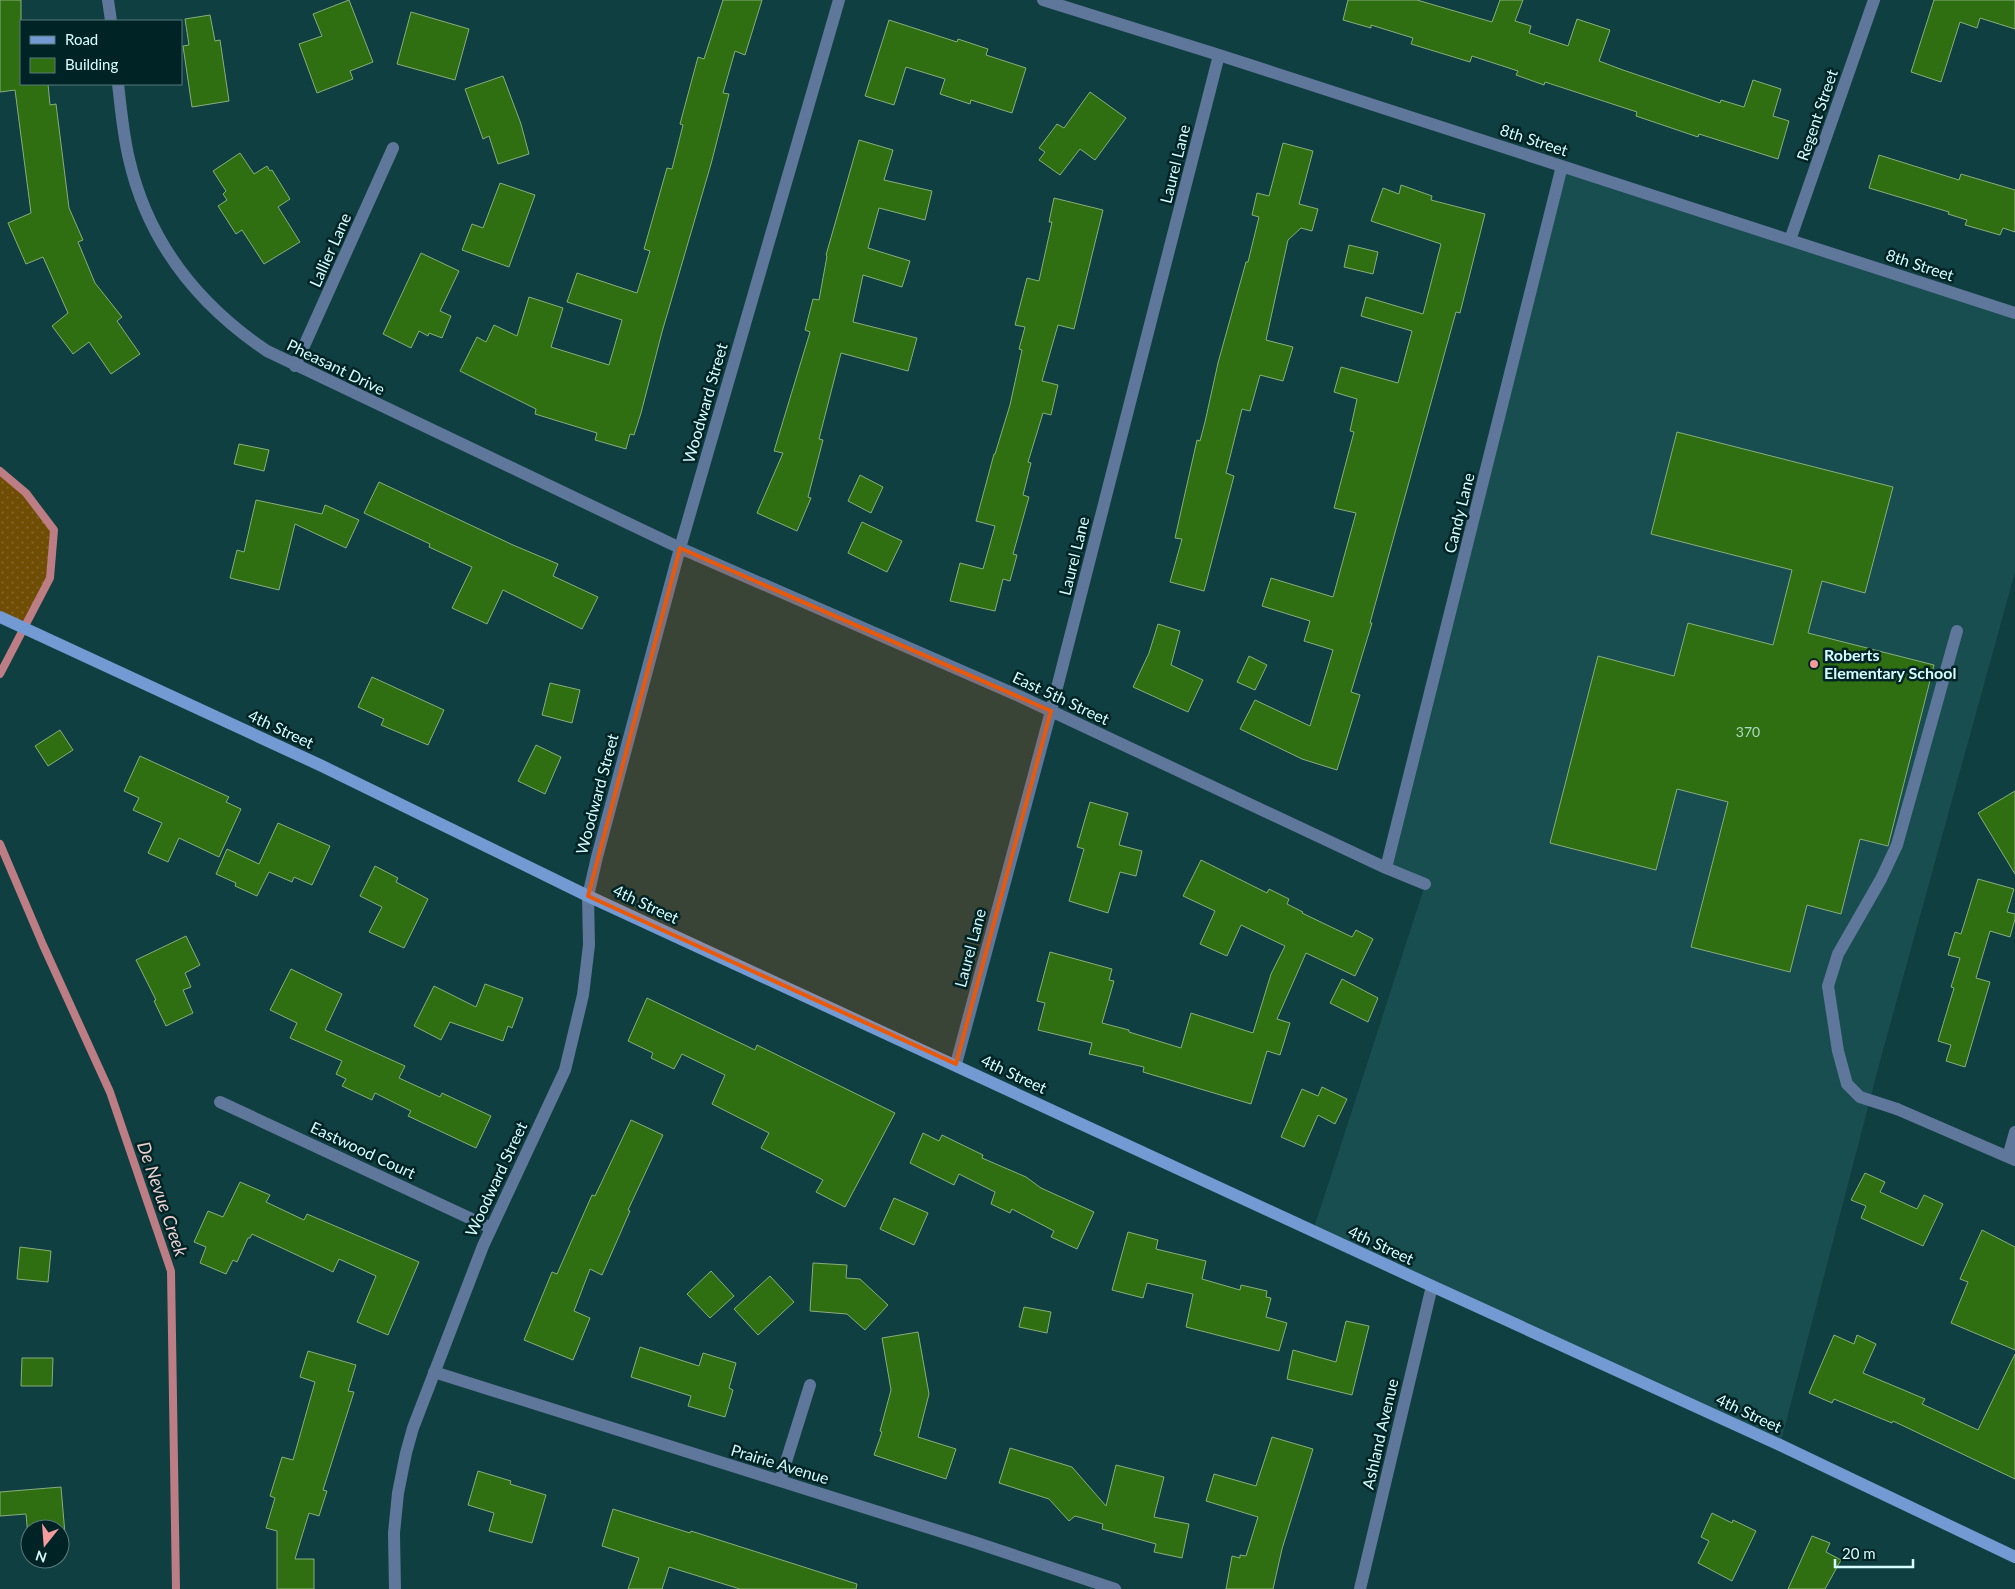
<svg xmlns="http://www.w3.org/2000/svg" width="2015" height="1589" font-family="Lato,sans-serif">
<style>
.built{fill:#184e50}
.grass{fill:url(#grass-dots)}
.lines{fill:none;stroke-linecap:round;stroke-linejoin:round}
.stream{stroke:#bc7d84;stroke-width:8}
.building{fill:#2f6f12;stroke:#88ad7c}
.lane{stroke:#5f779b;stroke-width:12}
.street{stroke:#5f779b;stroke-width:12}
.secondary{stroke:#749ad3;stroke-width:12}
.marked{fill:#e8590c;fill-opacity:0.2;stroke:#e8590c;stroke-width:4;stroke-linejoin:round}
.poi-dot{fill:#f59b9d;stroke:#002426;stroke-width:2}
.labels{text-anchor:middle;stroke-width:5;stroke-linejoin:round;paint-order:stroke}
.number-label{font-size:14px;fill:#acdac4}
.street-label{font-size:16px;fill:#d6feff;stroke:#002426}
.poi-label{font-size:16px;font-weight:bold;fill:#d6feff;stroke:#002426;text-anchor:start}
.water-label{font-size:18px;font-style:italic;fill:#edcfcf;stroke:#002426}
</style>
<defs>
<pattern id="grass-dots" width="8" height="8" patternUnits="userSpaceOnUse" patternTransform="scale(1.25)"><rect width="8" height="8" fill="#6f4d04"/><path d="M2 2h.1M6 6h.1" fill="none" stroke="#83682a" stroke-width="1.8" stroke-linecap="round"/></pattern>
</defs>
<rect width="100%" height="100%" fill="#103f41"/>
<path class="built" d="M 1562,166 L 2015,313 L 2015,572 L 1880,1061 L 1780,1445 L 1313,1231 L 1425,885 L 1386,868 Z"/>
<path class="grass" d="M 0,471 L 23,490 L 54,530 L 50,578 L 24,628 L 0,617 Z"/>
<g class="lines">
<path class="stream" d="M 0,471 L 26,493 L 54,530 L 50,578 L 0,674
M 0,844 L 43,945 L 110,1092 L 171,1271 L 176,1589"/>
</g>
<path class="building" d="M 0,0 L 21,0 L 21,84 L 48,84 L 50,105 L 56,104 L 69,208 L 83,240 L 78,242 L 95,283 L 122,317 L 117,321 L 140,354 L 111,374 L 89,342 L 73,354 L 52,326 L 68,313 L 43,257 L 26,264 L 8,223 L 31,213 L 15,90 L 0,92 Z
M 349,0 L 373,62 L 350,71 L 353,79 L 317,93 L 299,44 L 322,36 L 313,14 Z
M 723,0 L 762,0 L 745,55 L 735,51 L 723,93 L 729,94 L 711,164 L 662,332 L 641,413 L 634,435 L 630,434 L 626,449 L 595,440 L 597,433 L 535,414 L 536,409 L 460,371 L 477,337 L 486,342 L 494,325 L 517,336 L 529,297 L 563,308 L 551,347 L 609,365 L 622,320 L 567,302 L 577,273 L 637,293 L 650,251 L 644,249 L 667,168 L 672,169 L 683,125 L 680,124 L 698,57 L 704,59 Z
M 1348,0 L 1417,0 L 1492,22 L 1500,0 L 1523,0 L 1515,21 L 1531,26 L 1529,33 L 1568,46 L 1577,19 L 1610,30 L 1599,61 L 1623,70 L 1720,103 L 1721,100 L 1744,107 L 1753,80 L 1781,89 L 1773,116 L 1789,121 L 1778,159 L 1699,134 L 1698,137 L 1636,116 L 1637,112 L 1545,82 L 1544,85 L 1516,75 L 1518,71 L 1472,56 L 1470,62 L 1411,44 L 1413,38 L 1371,25 L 1371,28 L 1343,20 Z
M 1934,0 L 2015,0 L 2015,29 L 1980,18 L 1977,28 L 1960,22 L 1941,82 L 1911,72 Z
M 411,12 L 469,29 L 455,80 L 397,64 Z
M 210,15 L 215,41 L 220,40 L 229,101 L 192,107 L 183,46 L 189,45 L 185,19 Z
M 889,20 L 957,42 L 958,39 L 988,49 L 986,55 L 1026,68 L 1012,113 L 971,100 L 970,104 L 940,94 L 945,79 L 906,67 L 894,105 L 865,96 Z
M 503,76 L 521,124 L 529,154 L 498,164 L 489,136 L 483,139 L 465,89 Z
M 1090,92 L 1126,118 L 1095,160 L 1080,149 L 1060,175 L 1039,160 L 1045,152 L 1039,148 L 1057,124 L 1064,128 Z
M 859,140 L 893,150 L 884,180 L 932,191 L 925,220 L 879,208 L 868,248 L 910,261 L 902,287 L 863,275 L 853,322 L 917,338 L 908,371 L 841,353 L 819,439 L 823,440 L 808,497 L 811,498 L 797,531 L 757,513 L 783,453 L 774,451 L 810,332 L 805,330 L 813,299 L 819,300 L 827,256 L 826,255 Z
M 1283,143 L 1313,151 L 1299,204 L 1318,209 L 1312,231 L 1301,228 L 1288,240 L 1266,340 L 1293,347 L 1283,381 L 1260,375 L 1250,411 L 1242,409 L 1226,473 L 1234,476 L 1204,591 L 1170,582 L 1182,539 L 1175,538 L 1197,440 L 1200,441 L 1205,422 L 1218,363 L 1246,262 L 1248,262 L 1259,217 L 1252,215 L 1257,193 L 1269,196 Z
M 240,153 L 254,174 L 267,166 L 270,171 L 272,170 L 290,199 L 278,207 L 300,242 L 264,264 L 242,230 L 236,234 L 218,206 L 227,200 L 223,194 L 226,191 L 213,171 Z
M 1879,155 L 1959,180 L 1961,174 L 2015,190 L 2015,232 L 2003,228 L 2000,235 L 1965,225 L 1967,220 L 1948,214 L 1949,212 L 1869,188 Z
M 500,183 L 535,195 L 509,267 L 462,250 L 472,224 L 483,228 Z
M 1401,185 L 1432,196 L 1431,200 L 1485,214 L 1460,313 L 1456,312 L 1370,623 L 1372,623 L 1351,692 L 1360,695 L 1337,770 L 1302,759 L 1240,729 L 1255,700 L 1310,726 L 1333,650 L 1304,641 L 1310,621 L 1262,606 L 1271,578 L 1333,597 L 1356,513 L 1334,508 L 1354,432 L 1350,431 L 1357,399 L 1334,392 L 1341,367 L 1398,383 L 1412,331 L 1361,316 L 1366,297 L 1423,314 L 1441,244 L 1371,221 L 1383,188 L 1399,194 Z
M 1054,198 L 1103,210 L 1074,329 L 1058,325 L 1042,381 L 1058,385 L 1051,415 L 1043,413 L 1028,462 L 1031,463 L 1023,495 L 1029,497 L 1013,554 L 1017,555 L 1010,581 L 1003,579 L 995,611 L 950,601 L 960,563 L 983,569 L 995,526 L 976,521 L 994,454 L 995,454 L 1010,405 L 1022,350 L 1019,349 L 1025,327 L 1015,325 L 1027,278 L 1039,281 L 1052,222 L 1049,222 Z
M 1349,245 L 1378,252 L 1373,274 L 1344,267 Z
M 421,253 L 459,271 L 440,311 L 451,316 L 442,338 L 429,333 L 428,336 L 419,331 L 411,348 L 383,334 Z
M 1677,432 L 1893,487 L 1865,593 L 1822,581 L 1808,633 L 1934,665 L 1888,846 L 1860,839 L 1841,914 L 1807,905 L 1790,972 L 1691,947 L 1728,802 L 1677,789 L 1656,870 L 1550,843 L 1598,656 L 1674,676 L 1688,623 L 1773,645 L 1792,570 L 1651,534 Z
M 239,444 L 269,450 L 264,471 L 234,464 Z
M 860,475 L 883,487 L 871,513 L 848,501 Z
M 379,482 L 513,545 L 558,564 L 553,576 L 598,597 L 582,629 L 503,590 L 487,624 L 452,608 L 472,567 L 429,547 L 430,544 L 364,513 Z
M 256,500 L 322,514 L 325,505 L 359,520 L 346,548 L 295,524 L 279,590 L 230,578 L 237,550 L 244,552 Z
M 862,522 L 902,541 L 887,572 L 848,553 Z
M 1158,624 L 1180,631 L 1171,665 L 1203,680 L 1188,712 L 1133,687 L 1149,653 Z
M 1249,656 L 1267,665 L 1255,690 L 1237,682 Z
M 372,677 L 444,710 L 428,745 L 381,725 L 384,719 L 358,707 Z
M 550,683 L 580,690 L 572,723 L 542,715 Z
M 60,730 L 73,750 L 48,766 L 35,746 Z
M 536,745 L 561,757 L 545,794 L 518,781 Z
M 140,756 L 229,797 L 226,802 L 241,809 L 219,857 L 179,838 L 168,862 L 148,853 L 162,823 L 133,810 L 139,798 L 124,791 Z
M 2015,791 L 2015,874 L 1978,813 Z
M 1090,802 L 1128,813 L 1119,845 L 1142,851 L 1136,876 L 1120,872 L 1108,913 L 1069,901 L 1084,849 L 1077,847 Z
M 278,823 L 330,846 L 312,885 L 294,877 L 292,882 L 269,872 L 257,896 L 235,886 L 236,883 L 216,874 L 227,849 L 259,864 Z
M 1201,860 L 1267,893 L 1269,889 L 1289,899 L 1287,904 L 1303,912 L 1302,913 L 1352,937 L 1356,930 L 1373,939 L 1355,976 L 1306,953 L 1277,1019 L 1290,1023 L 1280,1055 L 1267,1051 L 1251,1104 L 1143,1072 L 1144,1067 L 1089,1054 L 1092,1043 L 1038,1030 L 1045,1003 L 1037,1001 L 1050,952 L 1112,969 L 1109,980 L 1114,981 L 1102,1023 L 1129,1030 L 1129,1032 L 1181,1048 L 1191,1013 L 1253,1033 L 1271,974 L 1285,946 L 1241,925 L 1227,956 L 1200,944 L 1215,911 L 1183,896 Z
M 375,866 L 398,878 L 396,882 L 428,899 L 404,948 L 369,932 L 382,907 L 360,896 Z
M 1978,879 L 2014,889 L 2007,912 L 2015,914 L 2015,919 L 2010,937 L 1990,931 L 1976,978 L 1990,982 L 1965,1067 L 1946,1061 L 1951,1045 L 1938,1041 L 1954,988 L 1951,987 L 1960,958 L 1948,955 L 1955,932 L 1961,934 Z
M 186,936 L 200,965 L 185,973 L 191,987 L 183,990 L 193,1013 L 166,1026 L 154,1001 L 156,1000 L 136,960 Z
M 291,969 L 342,994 L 325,1030 L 405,1066 L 399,1078 L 440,1097 L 442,1093 L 491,1116 L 476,1148 L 408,1116 L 411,1111 L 375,1093 L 372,1100 L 342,1086 L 346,1079 L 336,1074 L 342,1061 L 290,1038 L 297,1023 L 270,1010 Z
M 1342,979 L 1378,998 L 1368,1022 L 1330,1003 Z
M 485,984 L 523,998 L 512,1028 L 508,1026 L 503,1041 L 450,1022 L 441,1040 L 414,1026 L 434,986 L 476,1007 Z
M 647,998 L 755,1050 L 757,1045 L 895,1113 L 845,1207 L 816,1192 L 823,1180 L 761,1148 L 769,1133 L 712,1104 L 725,1075 L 682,1054 L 674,1069 L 651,1058 L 653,1053 L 628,1041 Z
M 1322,1087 L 1347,1099 L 1335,1124 L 1318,1115 L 1304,1147 L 1281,1137 L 1302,1089 L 1318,1096 Z
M 631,1120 L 663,1135 L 628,1210 L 630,1211 L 602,1275 L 590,1269 L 574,1311 L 590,1318 L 573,1360 L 524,1340 L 552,1272 L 557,1274 L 592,1195 L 595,1196 Z
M 923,1133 L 939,1141 L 942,1135 L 983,1155 L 982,1158 L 1026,1177 L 1041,1188 L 1094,1212 L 1077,1249 L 1051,1237 L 1054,1231 L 1012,1209 L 1010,1213 L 991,1204 L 995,1192 L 959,1174 L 954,1185 L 910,1163 Z
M 1865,1173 L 1885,1182 L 1880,1192 L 1917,1209 L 1924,1195 L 1943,1204 L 1923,1246 L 1861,1218 L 1866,1206 L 1851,1200 Z
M 240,1182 L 270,1195 L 266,1202 L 304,1220 L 307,1214 L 419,1262 L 388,1335 L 357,1322 L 376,1276 L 339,1259 L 333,1272 L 252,1234 L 250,1238 L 248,1238 L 237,1262 L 233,1260 L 226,1274 L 200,1263 L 206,1247 L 194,1242 L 208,1211 L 223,1217 Z
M 894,1198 L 928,1213 L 914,1245 L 880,1229 Z
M 1982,1230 L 2015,1247 L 2015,1350 L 1951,1323 L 1968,1282 L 1960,1279 Z
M 1128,1232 L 1158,1240 L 1156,1249 L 1206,1261 L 1202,1279 L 1240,1290 L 1241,1285 L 1267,1291 L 1266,1297 L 1271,1298 L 1266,1317 L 1287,1323 L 1279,1351 L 1186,1327 L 1193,1294 L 1147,1283 L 1143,1298 L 1112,1290 Z
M 20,1247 L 51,1251 L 48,1282 L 17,1279 Z
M 813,1263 L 847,1265 L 846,1278 L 860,1279 L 888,1305 L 865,1330 L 847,1314 L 810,1311 Z
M 711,1271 L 734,1296 L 710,1318 L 687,1294 Z
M 770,1276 L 794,1302 L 758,1335 L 734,1309 Z
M 1024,1307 L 1051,1312 L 1047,1333 L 1019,1327 Z
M 1346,1321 L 1369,1326 L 1352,1395 L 1287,1379 L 1293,1350 L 1336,1362 Z
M 918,1332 L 929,1394 L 918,1437 L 956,1449 L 946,1479 L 874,1455 L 882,1432 L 880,1431 L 891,1390 L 882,1338 Z
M 1834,1335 L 1854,1344 L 1857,1335 L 1876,1344 L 1863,1373 L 1925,1399 L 1922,1404 L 1978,1430 L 2015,1354 L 2015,1479 L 1893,1421 L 1892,1423 L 1834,1399 L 1832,1403 L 1809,1393 Z
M 640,1347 L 699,1366 L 703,1353 L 736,1363 L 729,1388 L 733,1390 L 725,1417 L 688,1406 L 691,1396 L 631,1377 Z
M 308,1351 L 356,1365 L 348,1391 L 354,1392 L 323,1490 L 327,1491 L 319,1516 L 309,1513 L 295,1559 L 314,1559 L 314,1589 L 277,1589 L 277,1531 L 266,1528 L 275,1498 L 270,1496 L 282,1457 L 293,1460 L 315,1382 L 300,1377 Z
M 22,1358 L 53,1358 L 52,1386 L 21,1386 Z
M 1272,1437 L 1313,1449 L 1282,1549 L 1273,1589 L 1226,1589 L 1232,1556 L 1240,1558 L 1240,1555 L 1246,1556 L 1258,1517 L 1206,1501 L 1214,1474 L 1256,1486 Z
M 1010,1448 L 1072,1467 L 1106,1506 L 1116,1465 L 1164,1477 L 1154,1517 L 1189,1524 L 1182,1558 L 1154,1552 L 1156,1544 L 1102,1529 L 1103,1524 L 1075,1516 L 1069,1521 L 1049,1499 L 999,1483 Z
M 478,1471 L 511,1481 L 510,1484 L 546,1495 L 532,1543 L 489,1531 L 494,1513 L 468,1505 Z
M 61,1487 L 65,1534 L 60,1535 L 60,1529 L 30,1529 L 30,1537 L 28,1537 L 26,1514 L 0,1516 L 0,1492 Z
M 613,1509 L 690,1533 L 691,1531 L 857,1584 L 856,1589 L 740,1589 L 669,1567 L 662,1589 L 628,1589 L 639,1558 L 602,1546 Z
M 1712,1513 L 1732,1523 L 1733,1520 L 1756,1531 L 1732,1581 L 1698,1563 L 1709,1541 L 1701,1537 Z
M 1812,1536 L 1830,1543 L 1826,1552 L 1841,1560 L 1825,1589 L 1788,1589 Z"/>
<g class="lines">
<path class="lane" d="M 1897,1109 L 1860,1097 L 1847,1084 L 1838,1051 L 1828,986 L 1838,954 L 1881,879 L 1897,845 L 1957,631"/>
<path class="street" d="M 108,0 L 111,21
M 1043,0 L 1219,55 L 2015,313
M 118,84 C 121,109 123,134 129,159 C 148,242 197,304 267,351 L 680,548 L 1019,696 L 1386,868 L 1425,884
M 1790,240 L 1874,0
M 295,366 L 393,148
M 1386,868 L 1562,166
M 956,1064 L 1051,711 L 1219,55
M 220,1102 L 491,1228
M 1897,1109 L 2015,1160
M 2008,1157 L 2015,1132
M 434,1372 L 974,1542 L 1115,1589
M 780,1481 L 810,1385
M 395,1589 L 394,1533 L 398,1493 L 406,1453 L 413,1428 L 483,1246 L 565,1070 L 583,995 L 589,945 L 588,896 L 597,857 L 680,548 L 839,0
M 1360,1589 L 1432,1286"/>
<path class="secondary" d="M 0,617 L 322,766 L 588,896 L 1432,1286 L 1780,1445 L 2015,1557"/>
</g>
<path class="marked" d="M 680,548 L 1051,711 L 956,1064 L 588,896 Z"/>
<circle class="poi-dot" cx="1814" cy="664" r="5"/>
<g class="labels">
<g class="number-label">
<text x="1748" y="737">370</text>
</g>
<g class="street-label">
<text transform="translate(1817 115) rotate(-71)" y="6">Regent Street</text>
<text transform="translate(1534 140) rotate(18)" y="6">8th Street</text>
<text transform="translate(1175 164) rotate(-76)" y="6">Laurel Lane</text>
<text transform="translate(330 250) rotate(-66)" y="6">Lallier Lane</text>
<text transform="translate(1920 265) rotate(18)" y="6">8th Street</text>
<text transform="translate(336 367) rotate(26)" y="6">Pheasant Drive</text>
<text transform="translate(705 403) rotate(-74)" y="6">Woodward Street</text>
<text transform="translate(1459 513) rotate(-76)" y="6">Candy Lane</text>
<text transform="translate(1074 556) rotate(-76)" y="6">Laurel Lane</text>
<text transform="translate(1061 698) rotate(25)" y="6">East 5th Street</text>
<text transform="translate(281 729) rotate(25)" y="6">4th Street</text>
<text transform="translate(597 794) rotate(-75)" y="6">Woodward Street</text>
<text transform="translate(646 904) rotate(25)" y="6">4th Street</text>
<text transform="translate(970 948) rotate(-75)" y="6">Laurel Lane</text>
<text transform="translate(1014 1074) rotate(25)" y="6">4th Street</text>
<text transform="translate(363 1150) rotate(25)" y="6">Eastwood Court</text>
<text transform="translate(496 1179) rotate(-65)" y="6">Woodward Street</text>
<text transform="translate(1381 1245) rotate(25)" y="6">4th Street</text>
<text transform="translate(1749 1413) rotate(25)" y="6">4th Street</text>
<text transform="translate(1380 1434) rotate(-77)" y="6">Ashland Avenue</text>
<text transform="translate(780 1464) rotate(17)" y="6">Prairie Avenue</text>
</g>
<g class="poi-label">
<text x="1824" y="661">Roberts<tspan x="1824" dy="18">Elementary School</tspan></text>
</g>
<g class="water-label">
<text transform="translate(162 1199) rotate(71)" y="6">De Nevue Creek</text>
</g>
</g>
<rect x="20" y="20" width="162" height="65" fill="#002426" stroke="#567b7d"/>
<rect x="30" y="36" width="25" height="8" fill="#749ad3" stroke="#567b7d"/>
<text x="65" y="45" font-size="15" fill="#d6feff">Road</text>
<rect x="30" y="58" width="25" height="15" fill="#2f6f12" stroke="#567b7d"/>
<text x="65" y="70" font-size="15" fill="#d6feff">Building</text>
<g transform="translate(45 1544) rotate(197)"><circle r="24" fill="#002426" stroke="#567b7d"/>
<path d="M0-4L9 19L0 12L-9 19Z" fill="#f59b9d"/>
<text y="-8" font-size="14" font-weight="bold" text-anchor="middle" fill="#d6feff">N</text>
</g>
<path d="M1835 1559v8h78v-8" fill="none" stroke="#d6feff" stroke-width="2.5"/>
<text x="1842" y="1559" font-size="15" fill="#d6feff" stroke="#002426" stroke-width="4" paint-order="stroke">20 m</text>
</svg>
